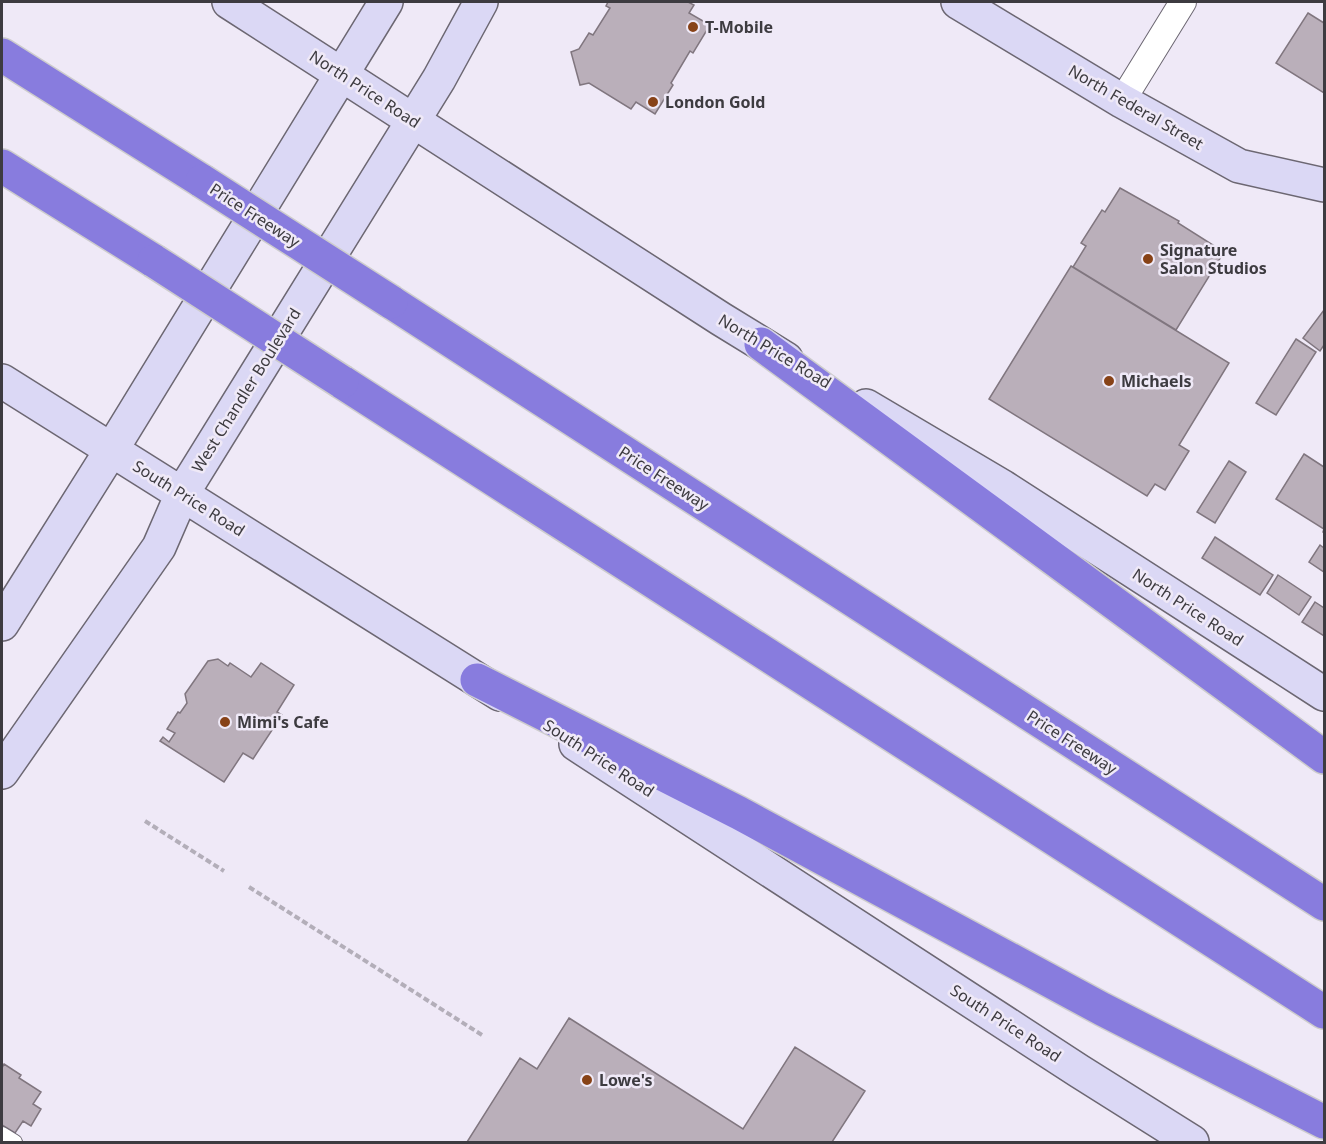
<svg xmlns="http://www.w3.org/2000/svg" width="1326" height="1144" font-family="'Noto Sans',sans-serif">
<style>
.building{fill:#baafba;stroke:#80767f;stroke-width:1.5}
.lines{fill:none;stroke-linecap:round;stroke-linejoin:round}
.lane-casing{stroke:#6c6772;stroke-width:16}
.street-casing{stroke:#6c6772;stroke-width:28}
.secondary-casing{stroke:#6c6772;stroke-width:36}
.highway-casing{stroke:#cdcccd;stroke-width:36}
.path{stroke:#b3aeb9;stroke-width:4;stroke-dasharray:6 3;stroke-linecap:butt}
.lane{stroke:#fff;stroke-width:14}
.street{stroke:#fff;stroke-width:26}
.secondary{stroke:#dbd8f5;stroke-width:33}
.highway{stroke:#887cde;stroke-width:33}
.highway-bridge-casing{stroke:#cdcccd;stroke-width:36;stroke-linecap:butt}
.highway-bridge{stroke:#887cde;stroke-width:33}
.poi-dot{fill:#874217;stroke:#efe9f7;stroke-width:2}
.labels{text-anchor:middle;stroke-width:5;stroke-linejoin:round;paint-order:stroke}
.poi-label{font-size:16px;font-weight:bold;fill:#3d3b40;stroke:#efe9f7;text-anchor:start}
.street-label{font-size:16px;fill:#3d3b40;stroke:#efe9f7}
</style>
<rect width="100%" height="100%" fill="#efe9f7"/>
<path class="building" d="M 608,2 L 688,2 L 694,5 L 689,13 L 710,25 L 693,53 L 690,51 L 671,83 L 673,85 L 655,114 L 636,102 L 631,109 L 589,83 L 580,85 L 571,52 L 579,49 L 589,33 L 593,35 L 610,8 L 606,6 Z
M 1308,13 L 1324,23 L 1324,93 L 1276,63 Z
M 1120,188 L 1179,221 L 1178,223 L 1224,252 L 1176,330 L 1073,267 L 1086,246 L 1081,243 L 1102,210 L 1105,212 Z
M 1071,266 L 1229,363 L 1179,445 L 1189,451 L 1165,490 L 1155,484 L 1147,496 L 989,399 Z
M 1324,310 L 1324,345 L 1320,351 L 1303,338 Z
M 1296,339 L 1316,352 L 1276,415 L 1256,403 Z
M 1304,454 L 1324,467 L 1324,533 L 1323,532 L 1324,529 L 1276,499 Z
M 1229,461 L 1246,472 L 1215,523 L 1197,512 Z
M 1215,537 L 1273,575 L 1260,595 L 1202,558 Z
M 1320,545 L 1324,548 L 1324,572 L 1309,562 Z
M 1278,575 L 1311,597 L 1299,615 L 1267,593 Z
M 1315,602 L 1324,608 L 1324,636 L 1302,622 Z
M 218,659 L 228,666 L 230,663 L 251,677 L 261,663 L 294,685 L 277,712 L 282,715 L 253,759 L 243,753 L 224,782 L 160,741 L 163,737 L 169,742 L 175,733 L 167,729 L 178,712 L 180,713 L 187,703 L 185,694 L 208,661 Z
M 569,1018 L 743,1129 L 795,1047 L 865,1091 L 832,1142 L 467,1142 L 520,1058 L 537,1069 Z
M 4,1064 L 21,1075 L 19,1078 L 41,1092 L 33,1104 L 41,1109 L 31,1126 L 23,1121 L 15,1133 L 2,1125 L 2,1068 Z"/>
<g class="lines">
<defs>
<path id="lane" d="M 2,1134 L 15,1142"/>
<path id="street" d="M 1122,101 L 1183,2"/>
<path id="secondary" d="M 229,2 L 721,319 L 786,359
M 958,2 L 1122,101 L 1239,166 L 1324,185
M 2,381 L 500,694
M 866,406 L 1003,487 L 1324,694
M 2,624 L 112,449 L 386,2
M 576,744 L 1079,1071 L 1192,1142
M 2,772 L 159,547 L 182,494 L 439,79 L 481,2"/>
<path id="highway" d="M 2,55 L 202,181
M 2,166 L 154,261
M 391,302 L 1324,904
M 761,344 L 1324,757
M 342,382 L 1324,1012
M 477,680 L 739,813 L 1102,1009 L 1324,1122"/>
</defs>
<use href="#lane" class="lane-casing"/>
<use href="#street" class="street-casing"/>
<use href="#secondary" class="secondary-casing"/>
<use href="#highway" class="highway-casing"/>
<path class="path" d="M 145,821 L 224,871
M 249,887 L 482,1035"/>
<use href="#lane" class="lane"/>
<use href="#street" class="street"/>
<use href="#secondary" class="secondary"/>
<use href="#highway" class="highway"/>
<defs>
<path id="highway-bridge" d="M 202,181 L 391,302
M 154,261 L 342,382"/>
</defs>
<use href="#highway-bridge" class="highway-bridge-casing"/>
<use href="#highway-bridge" class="highway-bridge"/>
</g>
<g class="poi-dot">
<circle cx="693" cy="27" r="6"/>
<circle cx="653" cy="102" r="6"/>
<circle cx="1148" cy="259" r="6"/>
<circle cx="1109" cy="381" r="6"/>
<circle cx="225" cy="722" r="6"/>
<circle cx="587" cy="1080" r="6"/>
</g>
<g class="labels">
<g class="poi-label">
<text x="705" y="33">T-Mobile</text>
<text x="665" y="108">London Gold</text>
<text x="1160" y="256">Signature<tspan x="1160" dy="18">Salon Studios</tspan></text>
<text x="1121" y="387">Michaels</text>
<text x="237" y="728">Mimi's Cafe</text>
<text x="599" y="1086">Lowe's</text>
</g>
<g class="street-label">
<text transform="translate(365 89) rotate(33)" y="6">North Price Road</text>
<text transform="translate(1136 107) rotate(30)" y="6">North Federal Street</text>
<text transform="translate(255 215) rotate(33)" y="6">Price Freeway</text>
<text transform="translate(775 351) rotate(31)" y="6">North Price Road</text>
<text transform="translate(246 390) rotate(-58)" y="6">West Chandler Boulevard</text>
<text transform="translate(664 478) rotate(33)" y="6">Price Freeway</text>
<text transform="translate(189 498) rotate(32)" y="6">South Price Road</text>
<text transform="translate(1188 607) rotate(33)" y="6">North Price Road</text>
<text transform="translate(1072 742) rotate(33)" y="6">Price Freeway</text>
<text transform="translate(599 758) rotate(33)" y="6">South Price Road</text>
<text transform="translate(1006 1023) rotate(33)" y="6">South Price Road</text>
</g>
</g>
<rect width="1326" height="1144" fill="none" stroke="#3d3b40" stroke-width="6"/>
</svg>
